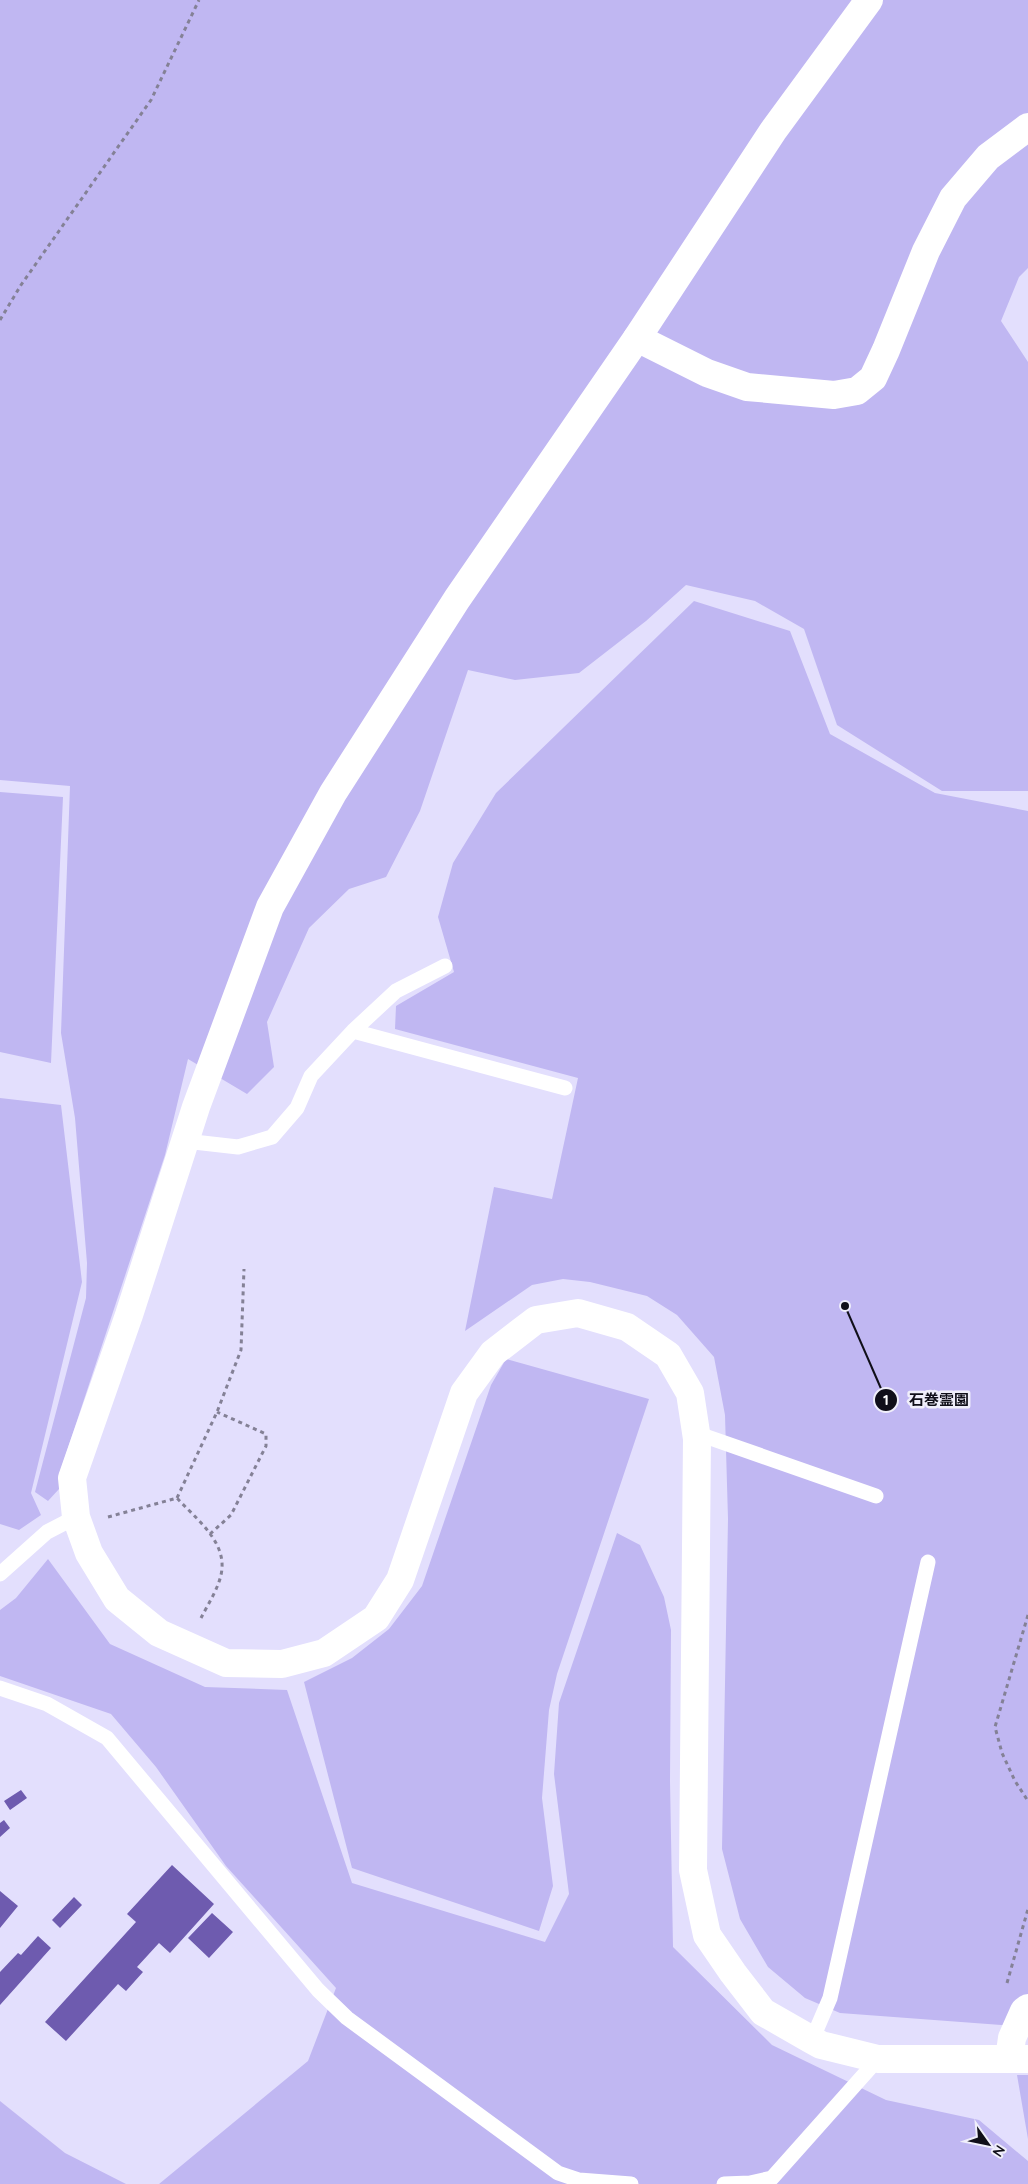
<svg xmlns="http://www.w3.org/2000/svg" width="1028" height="2184" font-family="Quicksand,'Noto Sans JP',sans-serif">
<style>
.green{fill:#c0b7f2}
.building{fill:#6e5baf}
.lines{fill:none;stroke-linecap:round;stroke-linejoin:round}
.path{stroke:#848196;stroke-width:3;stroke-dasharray:4 4;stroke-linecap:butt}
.service{stroke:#fff;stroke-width:15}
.minor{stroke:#fff;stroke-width:28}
.tertiary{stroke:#fff;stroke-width:28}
.leader{fill:none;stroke:#100f19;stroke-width:2}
.callout-dot{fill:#100f19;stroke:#f0effb;stroke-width:2}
.mark-label{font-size:15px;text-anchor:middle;font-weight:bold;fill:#fff}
.callout-label{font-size:15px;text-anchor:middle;font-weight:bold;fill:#100f19;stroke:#f0effb;stroke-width:5;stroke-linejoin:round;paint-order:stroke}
</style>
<rect width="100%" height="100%" fill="#e3dffd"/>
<path class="green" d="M 0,0 L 1028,0 L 1028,268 L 1019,277 L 1001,321 L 1028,362 L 1028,791 L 942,791 L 837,725 L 804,629 L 755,601 L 686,585 L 646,621 L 579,673 L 515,680 L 468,670 L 420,811 L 386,877 L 349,889 L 309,928 L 267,1022 L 274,1067 L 247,1094 L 188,1059 L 165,1155 L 59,1475 L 59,1489 L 48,1501 L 35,1492 L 86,1298 L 87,1263 L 75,1118 L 61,1033 L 70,786 L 0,780 Z
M 694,601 L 790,631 L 830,734 L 935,793 L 1028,811 L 1028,2027 L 840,2013 L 805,1998 L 768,1967 L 740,1919 L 722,1849 L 728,1519 L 725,1415 L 714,1357 L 677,1315 L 647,1296 L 590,1282 L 563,1279 L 532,1285 L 465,1331 L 494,1187 L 552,1199 L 578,1078 L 395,1029 L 396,1006 L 454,972 L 438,917 L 453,863 L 496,793 Z
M 0,792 L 63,797 L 51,1063 L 0,1052 Z
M 0,1098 L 61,1105 L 82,1282 L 31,1493 L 41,1515 L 19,1530 L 0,1524 Z
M 506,1359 L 649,1399 L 557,1674 L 549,1710 L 542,1798 L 553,1886 L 539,1931 L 352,1868 L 304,1682 L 352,1658 L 389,1629 L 422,1586 L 491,1385 Z
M 617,1533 L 640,1545 L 664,1597 L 671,1630 L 670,1781 L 673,1947 L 772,2045 L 886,2100 L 979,2120 L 1028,2161 L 1028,2184 L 159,2184 L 308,2061 L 336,1988 L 226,1866 L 156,1767 L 111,1714 L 0,1676 L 0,1610 L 16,1598 L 48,1559 L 110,1644 L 205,1687 L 287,1690 L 352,1883 L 545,1942 L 569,1894 L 554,1774 L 559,1703 Z
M 1017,2075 L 1028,2075 L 1028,2139 Z
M 0,2101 L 65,2153 L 126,2184 L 0,2184 Z"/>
<path class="building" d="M 21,1790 L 27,1798 L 10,1810 L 4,1801 Z
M 4,1820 L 10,1828 L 0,1837 L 0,1823 Z
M 172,1865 L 214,1904 L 170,1953 L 159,1943 L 137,1967 L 143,1972 L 126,1991 L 118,1984 L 66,2041 L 45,2022 L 136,1922 L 127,1914 Z
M 0,1891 L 18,1906 L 0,1928 Z
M 74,1897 L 82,1905 L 60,1928 L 52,1920 Z
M 212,1913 L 233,1932 L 209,1958 L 188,1938 Z
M 38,1936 L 51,1948 L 0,2005 L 0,1972 L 18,1953 L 21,1955 Z"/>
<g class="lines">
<path class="path" d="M 0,320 L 21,285 L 151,100 L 199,0
M 177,1498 L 217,1412 L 241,1350 L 244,1269
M 108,1517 L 177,1498 C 194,1517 224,1539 222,1568 C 221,1585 208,1604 201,1618
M 210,1534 L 231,1515 L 266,1446 L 266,1434 L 217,1412
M 1028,1615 L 995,1727 L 1002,1753 L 1015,1781 L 1028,1801
M 1007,1983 L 1028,1909"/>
<path class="service" d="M 353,1031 L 565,1088
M 185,1141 L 238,1147 L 272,1137 L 297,1108 L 311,1076 L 353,1031 L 396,991 L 445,966
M 696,1433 L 876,1496
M 0,1574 L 47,1532 L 76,1517
M 0,1688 L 47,1704 L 107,1738 L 318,1990 L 347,2018 L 558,2173 L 579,2180 L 631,2184
M 812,2040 L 830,1998 L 928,1562
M 724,2184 L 750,2183 L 772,2178 L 878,2059"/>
<path class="minor" d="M 637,338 L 707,373 L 747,387 L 834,395 L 857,391 L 873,378 L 886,350 L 926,251 L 953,198 L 988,157 L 1028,127
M 1009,2059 L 1012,2038 L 1024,2011 L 1028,2008"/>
<path class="tertiary" d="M 869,0 L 773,131 L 637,338 L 457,599 L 333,793 L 270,907 L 196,1107 L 129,1315 L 72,1478 L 76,1517 L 89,1553 L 117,1599 L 159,1633 L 226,1663 L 282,1664 L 324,1653 L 376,1618 L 400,1580 L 464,1393 L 493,1353 L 536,1320 L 578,1313 L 627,1327 L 668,1355 L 690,1393 L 697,1439 L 693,1870 L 707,1935 L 733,1973 L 763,2012 L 812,2040 L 821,2045 L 878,2059 L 1028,2059"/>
</g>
<path class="leader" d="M845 1306L886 1400"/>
<g class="callout-dot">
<circle cx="845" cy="1306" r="5"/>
<circle cx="886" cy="1400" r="12"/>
</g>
<g class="mark-label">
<text x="886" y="1405">1</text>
</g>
<g class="callout-label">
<text x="939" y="1405">石巻霊園</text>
</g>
<g transform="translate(988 2144) rotate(123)" stroke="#f0effb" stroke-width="4" paint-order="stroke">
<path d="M0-4L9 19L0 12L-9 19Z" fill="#100f19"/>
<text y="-8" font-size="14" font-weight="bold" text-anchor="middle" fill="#100f19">N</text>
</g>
</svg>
